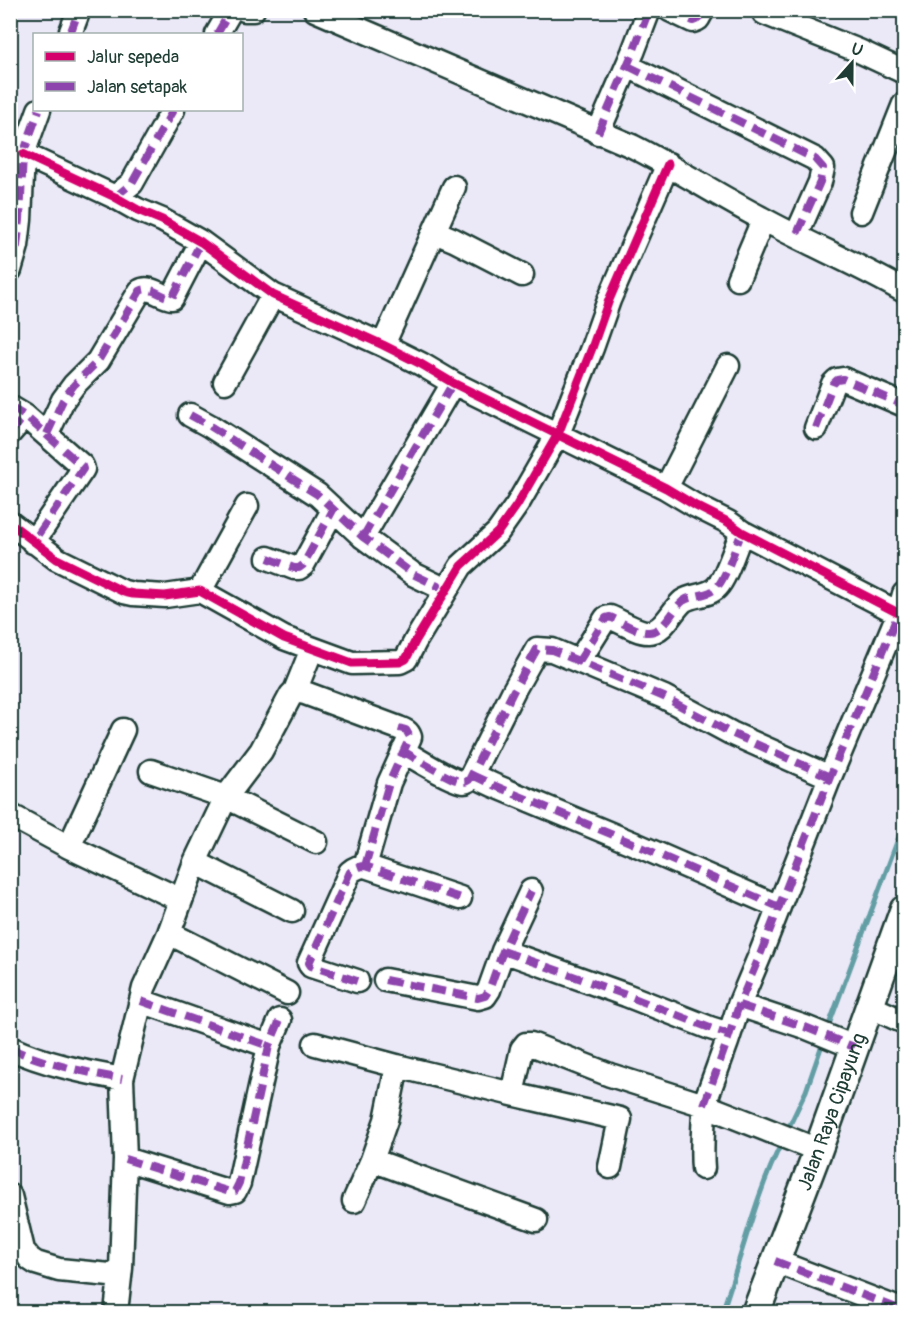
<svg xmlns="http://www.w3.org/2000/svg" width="915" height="1323" font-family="Pangolin,sans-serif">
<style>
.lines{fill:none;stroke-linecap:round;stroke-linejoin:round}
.stream{stroke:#639ea5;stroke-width:5}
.minor-casing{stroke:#1f3d34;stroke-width:27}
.major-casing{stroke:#1f3d34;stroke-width:32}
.minor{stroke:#fff;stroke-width:22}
.major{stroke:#fff;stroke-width:27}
.quiet{stroke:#8e44ad;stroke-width:8;stroke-dasharray:15 8;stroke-linecap:butt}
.cycleway-casing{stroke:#fff;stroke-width:13}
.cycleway{stroke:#d6006c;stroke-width:9}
.labels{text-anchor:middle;stroke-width:6;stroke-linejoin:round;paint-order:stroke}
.street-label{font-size:20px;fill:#1f3d34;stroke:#fff}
</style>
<rect width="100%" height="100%" fill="#ebe8f7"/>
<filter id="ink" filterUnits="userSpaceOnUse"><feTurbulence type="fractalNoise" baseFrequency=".0167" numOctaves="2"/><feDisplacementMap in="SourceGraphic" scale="12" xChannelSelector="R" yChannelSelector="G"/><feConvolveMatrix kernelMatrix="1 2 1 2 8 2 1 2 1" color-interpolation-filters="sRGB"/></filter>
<g filter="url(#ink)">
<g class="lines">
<path class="stream" d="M 827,1030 L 904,823
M 787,1131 L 806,1091 L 824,1039
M 722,1312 C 742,1256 755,1196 782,1142"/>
<defs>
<path id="minor" d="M 245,10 L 253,10
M 315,10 L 632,146 C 676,168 717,195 761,218 C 808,244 858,264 904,291
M 670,10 L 693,21 L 698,19 L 703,10
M 764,13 L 859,51 L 904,72
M 70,34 L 79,10
M 217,34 L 231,10
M 628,66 L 815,159 L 823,168 L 820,182 L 796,236
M 598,133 L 633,52 L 649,10
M 23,154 L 115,197 L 138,210 L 162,220 L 201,242 L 273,295 L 383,345 L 421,364 L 453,383 L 666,488 L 696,506 L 728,522 L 742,532 L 904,616
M 115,197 L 132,183 L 173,110
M 861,212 L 904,104
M 435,232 L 454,240 L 522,275
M 10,270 L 17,246 L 20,220 L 23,154 L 39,110
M 738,279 L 763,220
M 383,345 L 454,187
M 225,382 L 273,295
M 10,407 L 25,416 L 82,466 L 83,469 L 33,542
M 190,415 L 210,426 L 318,495 L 363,537 L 413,574 L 446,590
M 816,428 L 833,384 L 837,380 L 843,379 L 904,405
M 10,433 L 25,416
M 47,434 L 63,400 L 74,385 L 98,361 L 140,291 C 150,285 161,297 172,298 L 201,242
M 666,488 L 728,366
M 10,523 L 57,559 L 124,592 L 133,594 L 165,596 L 200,591 L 284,638 L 352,663 L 400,662 L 406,659 L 416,640 L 461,566 L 498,532 L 517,505 L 558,434 L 592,348 L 609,300 L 668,164
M 363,537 L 453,383
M 268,558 L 294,568 L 299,568 L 303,565 L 333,510
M 200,591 L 247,506
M 579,661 L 606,618 L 610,617 C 620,621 638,633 649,632 C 664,632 672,610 683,601 C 693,594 708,597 717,587 C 726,578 736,545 742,532
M 295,691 L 312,649
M 403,751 C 413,757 455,783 464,782 C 466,782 467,781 469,780 L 514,690 L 537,649 L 552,650 L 664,697 L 731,733 L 830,777
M 151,771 L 226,797 L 316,842
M 472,775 L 493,785 L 637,845 L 779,907
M 10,815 L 69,847 L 181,900
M 69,847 L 123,730
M 195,862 L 292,911
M 169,933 L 287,993
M 503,951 L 626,995 L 710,1028 L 729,1034
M 385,980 L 478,998 L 485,996 L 489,990 L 503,951 L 531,891
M 357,981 L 311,966 L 309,963 L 350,872 C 355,868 359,866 365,866 L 460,898
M 141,1001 L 269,1046
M 739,1005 L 805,1027 L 854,1047
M 869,1006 L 904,1022
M 315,1044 L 397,1066 L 512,1094 L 522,1049 L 526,1044 L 531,1044 L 610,1075 L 704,1105 C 704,1126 701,1147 703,1168
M 10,1048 C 44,1064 85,1072 122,1079
M 512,1094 L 620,1119 L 610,1167
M 818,1150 L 704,1105 L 727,1042 L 739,1005 L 760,955 L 830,777 L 899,612 L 904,594
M 125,1159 L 230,1192 L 235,1191 L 239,1183 L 269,1046 L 280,1020
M 372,1160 L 536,1220
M 10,1196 L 23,1250 L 30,1259 L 36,1263 L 59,1270 L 120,1276
M 354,1201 L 372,1160 L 386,1120 L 397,1066
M 775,1261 L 904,1311
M 116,1312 L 121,1268 L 125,1159 L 122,1079 L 144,988 L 169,933 L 195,862 L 226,797 L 261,751 L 291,695 L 295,691 L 305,693 L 399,728 C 404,730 408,731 410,737 L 389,783 L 365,866"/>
<g id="major">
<path id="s1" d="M 756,1312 L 818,1150 L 904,910"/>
</g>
</defs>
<use href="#minor" class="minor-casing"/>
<use href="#major" class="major-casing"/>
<use href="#minor" class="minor"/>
<use href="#major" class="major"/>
<path class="quiet" d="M 670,10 L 693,21 L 698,19 L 703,10
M 70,34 L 79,10
M 217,34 L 231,10
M 628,66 L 815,159 L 823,168 L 820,182 L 796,236
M 598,133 L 633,52 L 649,10
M 115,197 L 132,183 L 173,110
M 10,270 L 17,246 L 20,220 L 23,154 L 39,110
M 10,407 L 25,416 L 82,466 L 83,469 L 33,542
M 190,415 L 210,426 L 318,495 L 363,537 L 413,574 L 446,590
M 816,428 L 833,384 L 837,380 L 843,379 L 904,405
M 10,433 L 25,416
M 47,434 L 63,400 L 74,385 L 98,361 L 140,291 C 150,285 161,297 172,298 L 201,242
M 363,537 L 453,383
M 268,558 L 294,568 L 299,568 L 303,565 L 333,510
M 579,661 L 606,618 L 610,617 C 620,621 638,633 649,632 C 664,632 672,610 683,601 C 693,594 708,597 717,587 C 726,578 736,545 742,532
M 403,751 C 413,757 455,783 464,782 C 466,782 467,781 469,780 L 514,690 L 537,649 L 552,650 L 664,697 L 731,733 L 830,777
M 472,775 L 493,785 L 637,845 L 779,907
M 365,866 L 389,783 L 410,737 L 406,730 L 399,728
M 503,951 L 626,995 L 710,1028 L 729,1034
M 385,980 L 478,998 L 485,996 L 489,990 L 503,951 L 531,891
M 357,981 L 311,966 L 309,963 L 350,872 C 355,868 359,866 365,866 L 460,898
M 141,1001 L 269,1046
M 739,1005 L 805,1027 L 854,1047
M 10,1048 C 44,1064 85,1072 122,1079
M 704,1105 L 727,1042 L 739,1005 L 760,955 L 830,777 L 899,612 L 904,594
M 125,1159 L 230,1192 L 235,1191 L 239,1183 L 269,1046 L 280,1020
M 775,1261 L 904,1311"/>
<defs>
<path id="cycleway" d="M 23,154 L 115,197 L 138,210 L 162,220 L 201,242 L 273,295 L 383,345 L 421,364 L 453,383 L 666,488 L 696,506 L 728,522 L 742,532 L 904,616
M 10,523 L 57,559 L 124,592 L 133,594 L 165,596 L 200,591 L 284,638 L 352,663 L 400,662 L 406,659 L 416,640 L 461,566 L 498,532 L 517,505 L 558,434 L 592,348 L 609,300 L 668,164"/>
</defs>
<use href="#cycleway" class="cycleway-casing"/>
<use href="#cycleway" class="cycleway"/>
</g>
</g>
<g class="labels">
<g class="street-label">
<text dy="7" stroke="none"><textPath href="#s1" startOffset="214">Jalan Raya Cipayung</textPath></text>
</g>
</g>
<rect width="915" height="1323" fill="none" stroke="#fff" stroke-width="36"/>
<rect x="18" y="18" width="879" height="1287" fill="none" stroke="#1f3d34" stroke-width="2" filter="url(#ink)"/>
<rect x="33" y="33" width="210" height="78" fill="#ffffff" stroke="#a5b1ae" stroke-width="1.5"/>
<rect x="45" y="52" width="30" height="9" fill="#d6006c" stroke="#a5b1ae" stroke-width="1.5"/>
<text x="87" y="63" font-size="18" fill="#1f3d34">Jalur sepeda</text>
<rect x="45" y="82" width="30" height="9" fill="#8e44ad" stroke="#a5b1ae" stroke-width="1.5"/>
<text x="87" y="93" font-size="18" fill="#1f3d34">Jalan setapak</text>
<g transform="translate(852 63) rotate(21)" stroke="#ffffff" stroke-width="4.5" paint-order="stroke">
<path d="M0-4.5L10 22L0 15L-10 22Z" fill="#1f3d34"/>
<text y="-9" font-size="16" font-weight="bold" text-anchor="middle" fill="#1f3d34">U</text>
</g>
</svg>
